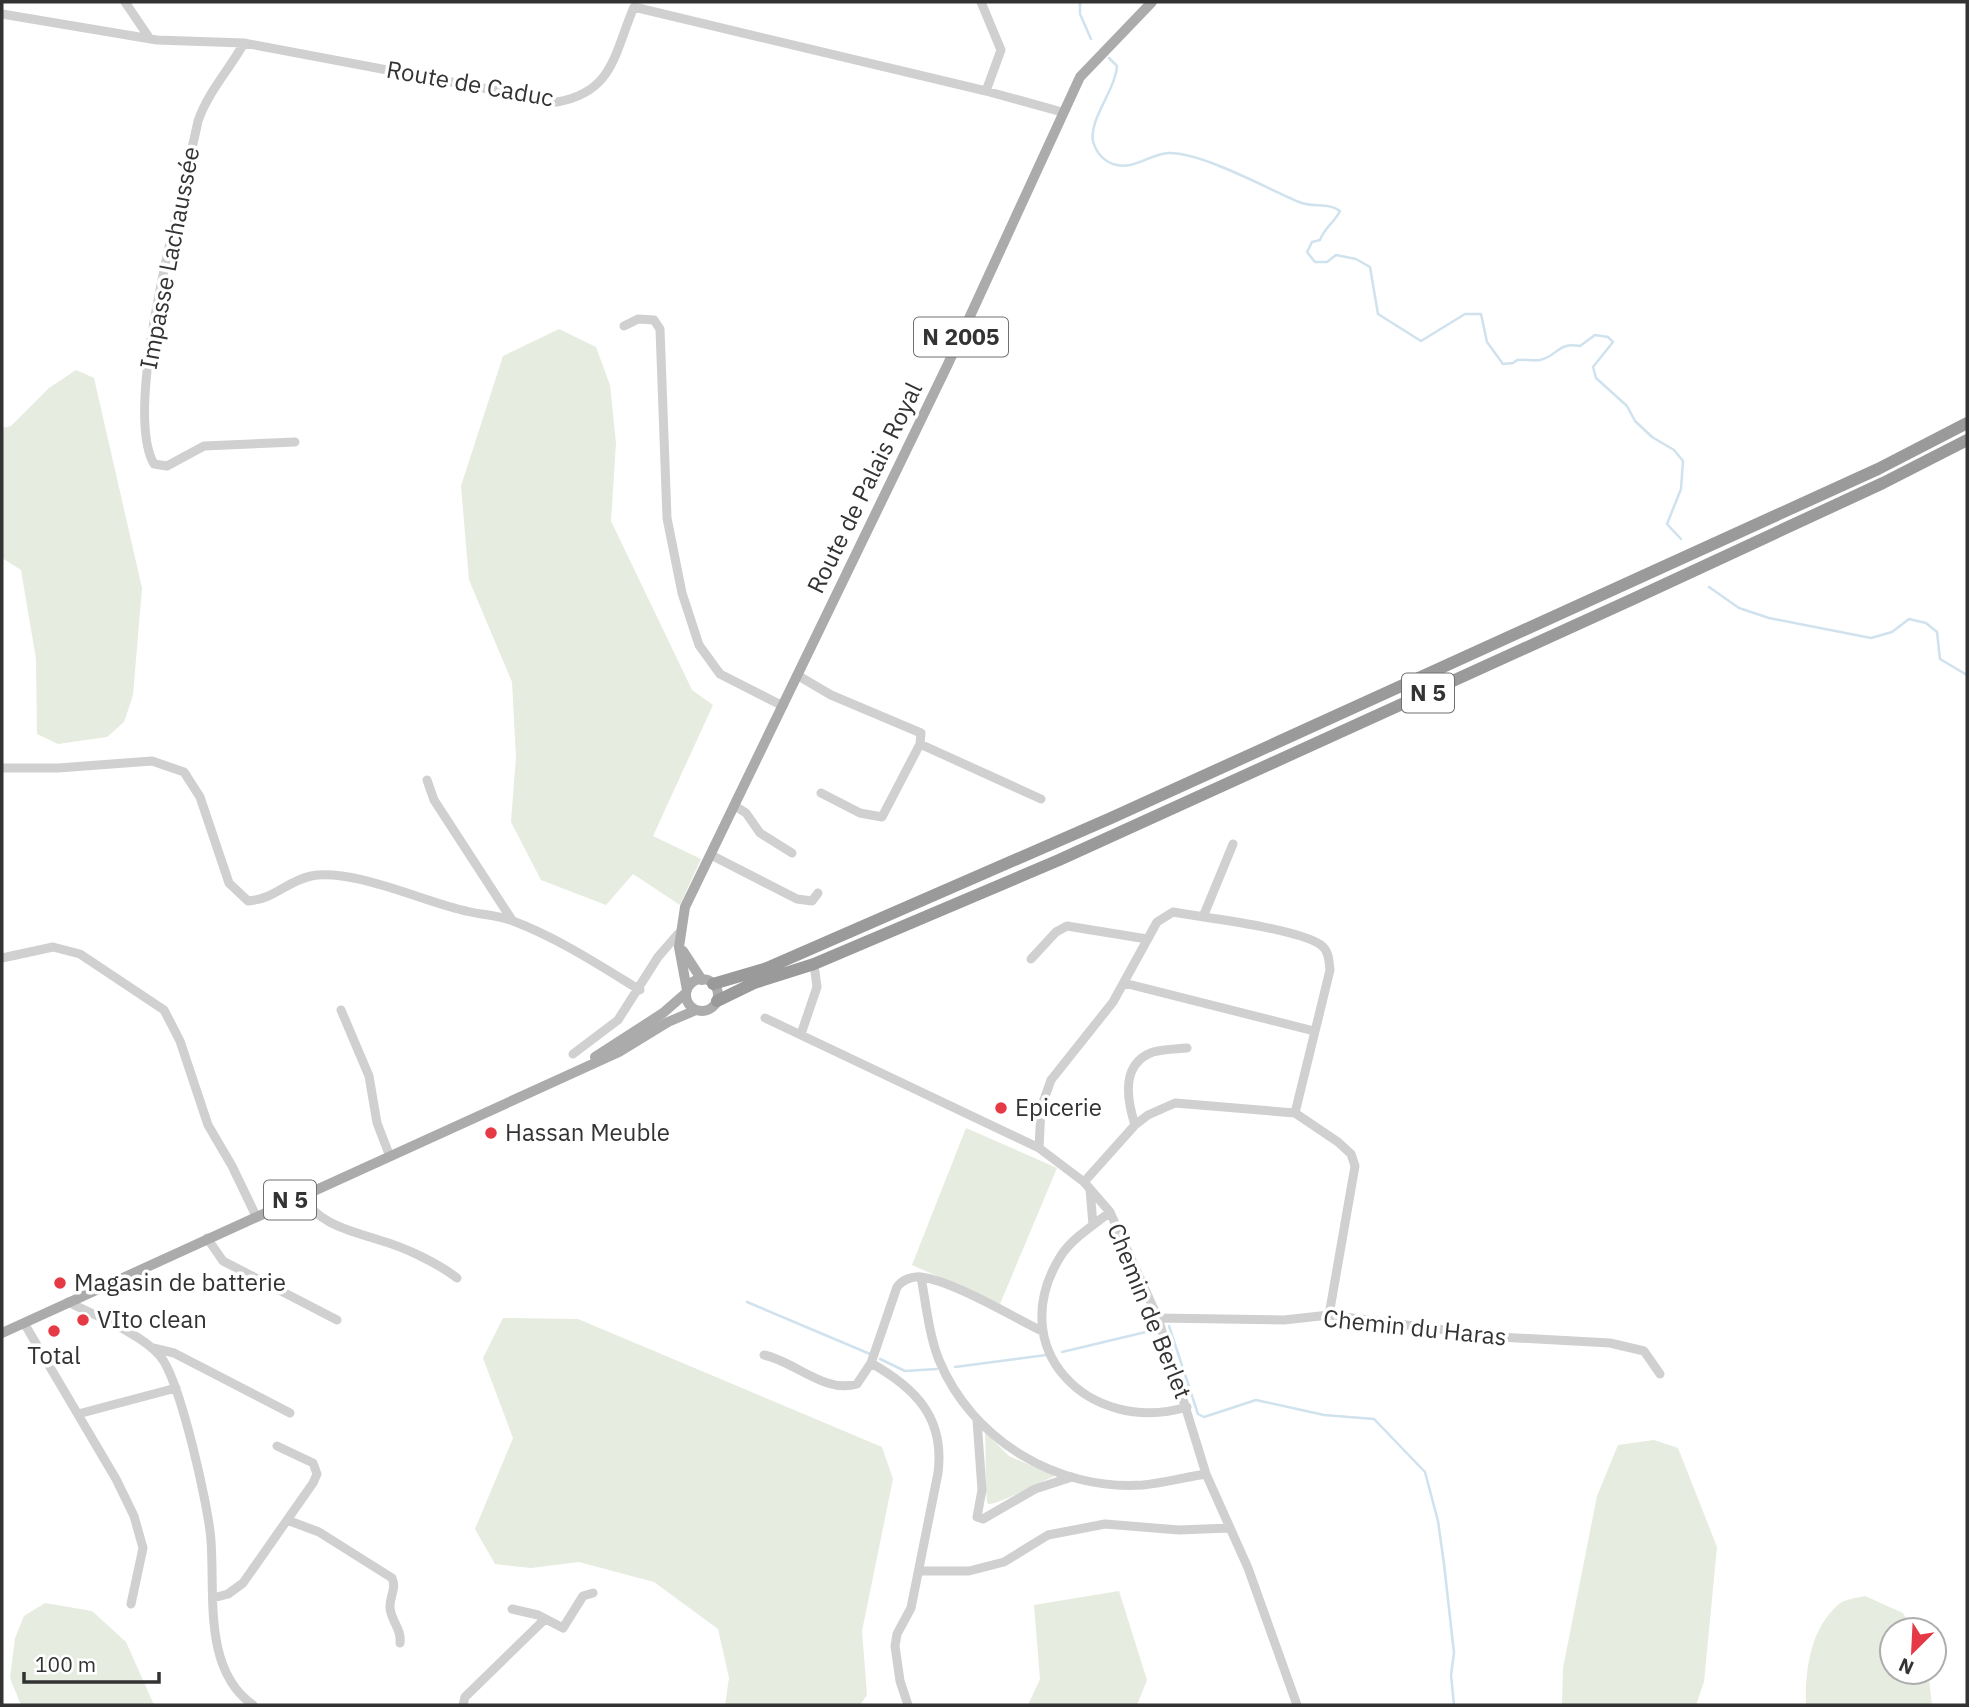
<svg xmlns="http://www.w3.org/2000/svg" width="1969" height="1707" font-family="'IBM Plex Sans',sans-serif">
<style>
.green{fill:#e6ecdf}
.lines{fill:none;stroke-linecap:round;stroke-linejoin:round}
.stream{stroke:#cfe2ee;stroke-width:2.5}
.minor{stroke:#d0d0d0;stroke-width:9}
.major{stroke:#ababab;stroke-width:10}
.highway{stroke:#9a9a9a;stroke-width:12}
.poi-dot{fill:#e63946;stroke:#fff;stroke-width:2.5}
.labels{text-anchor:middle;stroke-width:7;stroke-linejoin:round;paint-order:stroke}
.shield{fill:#fff;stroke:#707070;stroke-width:2}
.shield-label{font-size:23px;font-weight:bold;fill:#333}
.street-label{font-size:24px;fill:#333;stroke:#fff}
.poi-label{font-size:24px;fill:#333;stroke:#fff;text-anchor:start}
</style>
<rect width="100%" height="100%" fill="#fff"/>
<path class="green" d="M 559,329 L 596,347 L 610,385 L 616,443 L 611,521 L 692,690 L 713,705 L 653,836 L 701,859 L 680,905 L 633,874 L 606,905 L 541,880 L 511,822 L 516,757 L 512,682 L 469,580 L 461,486 L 503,356 Z
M 76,370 L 94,378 L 142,588 L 133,695 L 124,722 L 107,737 L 58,744 L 37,734 L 36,659 L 21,570 L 2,558 L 2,428 L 11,426 L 49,388 Z
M 966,1128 L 1057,1168 L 1000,1304 L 912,1265 Z
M 503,1318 L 578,1319 L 882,1447 L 893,1479 L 862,1631 L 867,1695 L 860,1705 L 725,1705 L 729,1678 L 718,1629 L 654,1582 L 579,1562 L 531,1568 L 495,1564 L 475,1529 L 513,1438 L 483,1358 Z
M 985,1432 L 1009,1456 L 1055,1476 C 1040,1482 999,1505 988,1504 C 985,1500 986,1444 985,1432 Z
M 1654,1440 L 1678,1448 L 1717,1547 L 1704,1682 L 1696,1705 L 1562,1705 L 1563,1668 L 1597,1496 L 1618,1445 Z
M 1119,1591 L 1147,1680 L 1137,1705 L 1028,1705 L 1040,1679 L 1034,1605 Z
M 1865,1596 L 1903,1613 L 1913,1630 L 1892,1630 L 1892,1672 L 1928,1672 L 1932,1705 L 1806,1705 C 1805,1670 1810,1629 1839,1604 C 1845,1599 1857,1598 1865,1596 Z
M 45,1603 L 92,1611 L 126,1642 L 154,1705 L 21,1705 L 10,1678 L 15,1638 L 24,1616 Z"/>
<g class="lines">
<path class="stream" d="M 1080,2 L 1080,14 L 1091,39
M 1109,58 L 1117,66 C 1115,91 1089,119 1093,141 C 1096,152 1102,160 1113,164 C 1134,171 1149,154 1169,153 C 1201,152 1268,189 1299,202 C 1313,208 1328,202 1340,211 C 1335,222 1324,228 1320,240 L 1312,242 L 1307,252 L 1315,262 L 1327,262 L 1336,255 L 1356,259 L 1370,267 L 1378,314 L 1421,341 L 1465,314 L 1481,314 L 1487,342 L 1503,364 L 1513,363 L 1517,360 C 1524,359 1532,361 1540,360 C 1558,356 1557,342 1580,346 L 1595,335 L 1608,337 L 1613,342 L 1593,367 L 1596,378 L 1627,406 L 1635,421 L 1652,437 L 1674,450 L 1683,461 L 1681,489 L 1667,524 L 1681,539
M 1709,587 L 1739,608 L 1769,618 L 1871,638 L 1892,632 L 1909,619 L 1926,623 L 1937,632 L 1940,659 L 1967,675
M 747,1302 L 870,1354
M 1169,1326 L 1198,1414 L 1204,1417 L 1256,1400 L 1324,1415 L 1374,1419 L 1425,1472 L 1438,1521 L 1444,1564 L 1454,1653 L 1451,1675 L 1454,1705
M 1062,1352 L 1150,1331
M 880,1359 L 905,1371 L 937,1369
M 955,1367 L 1046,1355"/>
<path class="minor" d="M 125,2 L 148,36
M 981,2 L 1001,50 L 986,91
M 2,14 L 157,40 L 244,43 L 557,102 C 614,92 614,53 634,7 L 986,91 L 1062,112
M 244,43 C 229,70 208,92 198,121 C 184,191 121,407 154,464 L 167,466 L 204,446 L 295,442
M 624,326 L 638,319 L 654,320 L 660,329 L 667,518 L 682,593 L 699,645 L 720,674 L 783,706
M 797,675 L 831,695 L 921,733 L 920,744 L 882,817 L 860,813 L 821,793
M 920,744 L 1041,799
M 2,768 L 58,768 L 152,761 L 184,772 L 200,797 L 229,883 L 248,901 C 275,899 285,882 311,876 C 353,868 424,902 466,911 C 481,915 499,915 513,921 C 558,938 599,965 640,990
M 427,780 L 434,800 L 512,920
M 735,806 L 746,813 L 760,833 L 792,853
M 711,855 L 797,899 L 812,901 L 818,893
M 1203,917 L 1233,844
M 2,958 L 53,947 L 80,954 L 164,1010 L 180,1041 L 208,1125 L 232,1166 L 256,1216
M 1031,959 L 1056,932 L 1067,926 L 1147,939
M 1124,983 L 1314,1031
M 341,1010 L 369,1076 L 377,1123 L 389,1154
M 765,1018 L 1039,1148 L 1084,1182 L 1110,1212 L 1158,1318 L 1206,1474 L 1248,1568 L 1297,1705
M 801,1034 L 817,987 L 814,964
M 573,1054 L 618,1020 L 658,957 L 678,934
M 1135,1125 C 1127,1100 1120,1064 1153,1052 C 1163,1049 1176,1049 1187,1048
M 1039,1148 L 1041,1108 L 1051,1080 L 1113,1002 L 1157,922 L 1173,912 C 1206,918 1296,928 1321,945 C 1329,951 1329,961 1330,970 L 1295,1113
M 1084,1182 L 1135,1125 L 1148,1115 L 1175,1103 L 1295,1113 L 1338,1142 L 1351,1154 L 1355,1166 L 1329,1315
M 1090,1189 L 1093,1225
M 301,1195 C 318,1224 348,1230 379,1240 C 404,1247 436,1262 457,1278
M 1110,1212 C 1094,1225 1074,1237 1062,1254 C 1001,1348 1089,1436 1187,1407
M 207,1238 L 223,1261 L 337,1320
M 921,1277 C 926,1304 929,1335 939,1360 C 972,1440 1057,1491 1143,1485 C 1164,1483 1186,1477 1206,1474
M 68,1302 C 94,1315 142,1334 160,1356 C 180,1379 209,1508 211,1541 C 215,1595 203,1670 253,1705
M 1158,1318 L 1284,1320 L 1329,1315 L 1499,1337 L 1610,1343 L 1644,1351 L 1660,1374
M 24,1323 L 116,1479 L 134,1516 L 143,1548 L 131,1604
M 153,1348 L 174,1353 L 290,1413
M 764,1355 C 794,1361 825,1394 857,1384 L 871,1363 L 897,1287 C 902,1280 912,1276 921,1277 C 953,1281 1011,1316 1042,1331
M 871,1363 C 915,1388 945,1417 938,1473 L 911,1608 L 897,1634 L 895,1646 L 900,1681 L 908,1705
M 78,1414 L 176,1388
M 977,1420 L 982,1490 L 977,1517 L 983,1519 L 1035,1489 L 1072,1477
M 287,1520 L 319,1532 L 392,1578 C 397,1589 389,1597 390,1608 C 391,1621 402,1629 400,1643
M 919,1571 L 969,1571 L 1004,1562 L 1048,1535 L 1105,1524 L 1179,1530 L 1230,1528
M 213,1598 L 228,1594 L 243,1583 L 313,1483 L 317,1474 L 313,1463 L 277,1446
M 512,1609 L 538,1615 L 563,1628 L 583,1596 L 593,1593
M 463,1705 L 465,1697 L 545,1619"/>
<path class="major" d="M 683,951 L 702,980
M686 995a16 16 0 1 1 32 0a16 16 0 1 1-32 0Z
M 687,990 L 679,947 L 685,907 L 948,364 L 1080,77 L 1152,2
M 595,1057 L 663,1013 L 686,993
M 2,1333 L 619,1052 L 668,1022 L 696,1010"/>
<path class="highway" d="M 713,984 L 767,968 L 1111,818 L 1878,469 L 1967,423
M 717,1001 L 754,983 L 814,964 L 1059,860 L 1633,599 L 1883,483 L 1967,440"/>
</g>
<g class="poi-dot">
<circle cx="1001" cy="1108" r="7"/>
<circle cx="491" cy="1133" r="7"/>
<circle cx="60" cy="1283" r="7"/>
<circle cx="83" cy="1320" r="7"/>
<circle cx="54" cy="1331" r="7"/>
</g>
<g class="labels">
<g class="shield">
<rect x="914" y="317.5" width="94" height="39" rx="5"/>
<rect x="1402" y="673.5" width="52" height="39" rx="5"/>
<rect x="264" y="1180.5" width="52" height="39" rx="5"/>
</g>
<g class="shield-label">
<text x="961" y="345">N 2005</text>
<text x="1428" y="701">N 5</text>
<text x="290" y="1208">N 5</text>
</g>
<g class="street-label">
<text transform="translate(470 84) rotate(10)" y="8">Route de Caduc</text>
<text transform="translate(170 258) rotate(-79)" y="8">Impasse Lachaussée</text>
<text transform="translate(865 488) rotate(-64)" y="8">Route de Palais Royal</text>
<text transform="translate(1149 1311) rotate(68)" y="8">Chemin de Berlet</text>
<text transform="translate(1415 1328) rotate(6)" y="8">Chemin du Haras</text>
</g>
<g class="poi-label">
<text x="1015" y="1116">Epicerie</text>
<text x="505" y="1141">Hassan Meuble</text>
<text x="74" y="1291">Magasin de batterie</text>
<text x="97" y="1328">VIto clean</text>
<text x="54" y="1364" text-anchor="middle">Total</text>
</g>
</g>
<rect width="1969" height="1707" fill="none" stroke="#333333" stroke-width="7"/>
<g transform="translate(1913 1651) rotate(204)"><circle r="33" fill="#ffffff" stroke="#adadad" stroke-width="2"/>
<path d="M0-5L12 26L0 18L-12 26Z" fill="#e63946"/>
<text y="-10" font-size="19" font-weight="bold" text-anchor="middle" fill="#333333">N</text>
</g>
<path d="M24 1672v10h135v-10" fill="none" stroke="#333333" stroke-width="3.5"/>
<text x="35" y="1672" font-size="21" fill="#333333" stroke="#ffffff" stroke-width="5" paint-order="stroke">100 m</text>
</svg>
